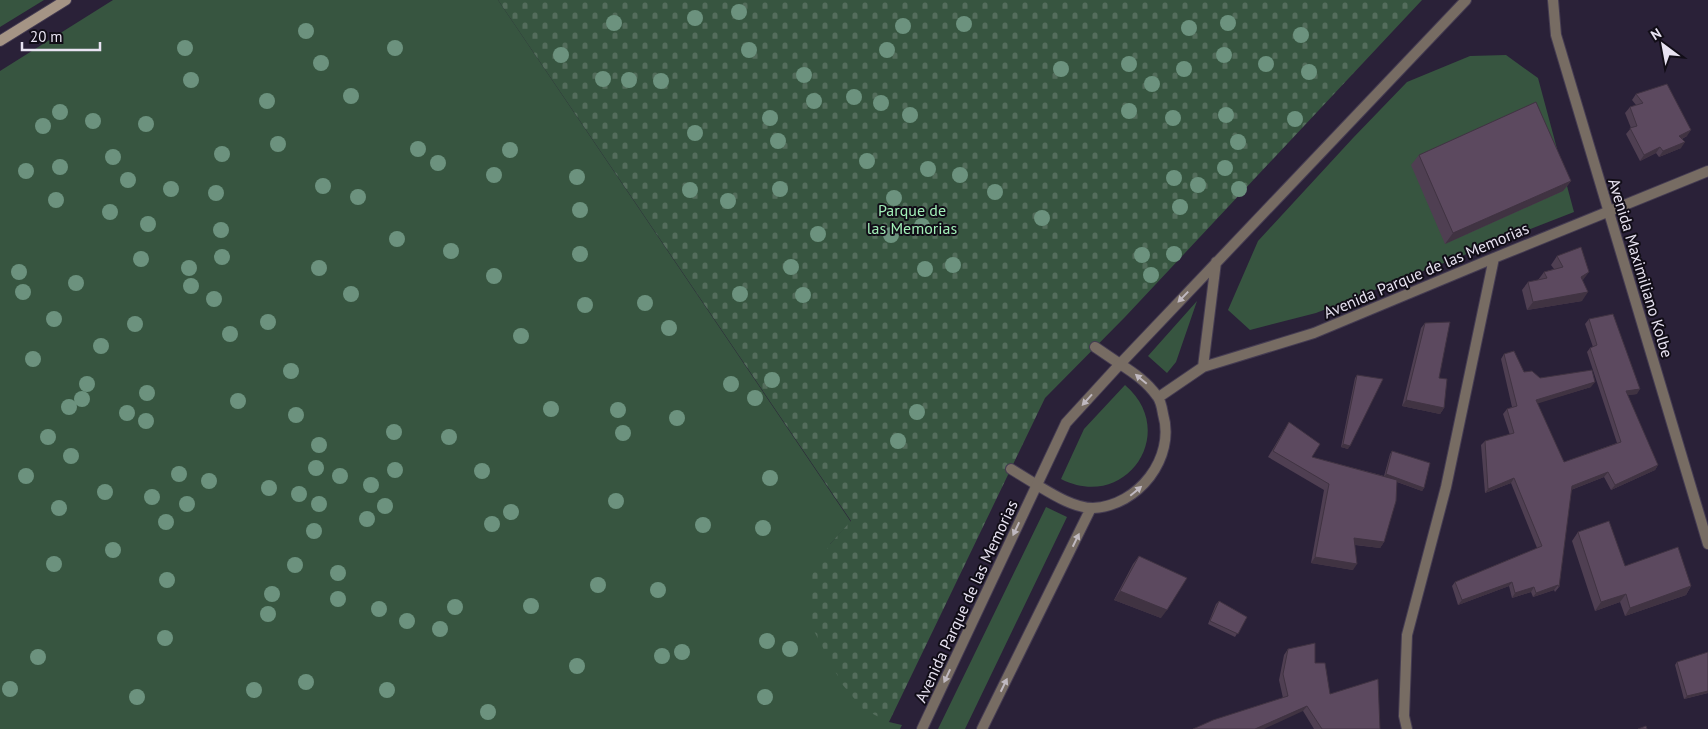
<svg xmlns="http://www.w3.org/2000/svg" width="1708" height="729" font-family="'PT Sans',sans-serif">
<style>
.green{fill:#375540}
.cemetery{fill:url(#cemetery-stones)}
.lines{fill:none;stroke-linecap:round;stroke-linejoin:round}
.lane-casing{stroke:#453c52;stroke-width:12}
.street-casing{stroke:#453c52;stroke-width:12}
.secondary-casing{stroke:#453c52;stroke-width:12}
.lane{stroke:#776c63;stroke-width:10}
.street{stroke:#776c63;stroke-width:10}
.secondary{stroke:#a59485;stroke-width:10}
.tree{fill:#6c927e}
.wall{fill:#4f3f52}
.shaded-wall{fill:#403342}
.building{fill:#5c495f;stroke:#403342}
.oneway{fill:#c0b9c0}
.labels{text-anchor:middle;stroke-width:4;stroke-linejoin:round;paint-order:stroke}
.park-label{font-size:16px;fill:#a2efb8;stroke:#110d17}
.street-label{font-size:16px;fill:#e8e3f2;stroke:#110d17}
</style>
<defs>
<pattern id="cemetery-stones" width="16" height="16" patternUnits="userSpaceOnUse" patternTransform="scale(1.25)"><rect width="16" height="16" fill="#375540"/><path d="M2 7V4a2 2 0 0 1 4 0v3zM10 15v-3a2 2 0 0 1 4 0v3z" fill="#546d5c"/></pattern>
</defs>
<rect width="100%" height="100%" fill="#2a2138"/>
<path class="green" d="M 0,0 L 44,0 L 0,27 Z
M 113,0 L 498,0 L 851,522 L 830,544 L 889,722 L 902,725 L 900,729 L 0,729 L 0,71 Z
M 1506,55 L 1538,78 L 1574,212 L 1316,313 L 1250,330 L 1228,310 L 1258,241 L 1353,138 L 1407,82 L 1470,56 Z
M 1197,301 L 1176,362 L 1167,373 L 1148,356 Z
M 1125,385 C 1180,432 1126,512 1061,479 L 1084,429 Z
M 1046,507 L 1067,517 L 965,729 L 938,729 Z"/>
<path class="cemetery" d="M 498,0 L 1422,0 L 1125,317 L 1045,398 L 889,722 L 863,709 L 842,684 L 813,629 L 810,603 L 812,575 L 830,544 L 851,521 Z"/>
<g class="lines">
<defs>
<path id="lane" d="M 1095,347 L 1120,364
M 1011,469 L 1037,485"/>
<path id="street" d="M 1553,0 L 1556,35 L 1708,544
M 1203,367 L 1216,262
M 1159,397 L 1203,367 L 1314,333 L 1494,258 L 1708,171
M 1037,485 C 1052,494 1074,508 1093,508 C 1138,506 1176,458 1163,414 C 1162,408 1161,401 1157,396 C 1147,382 1134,373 1120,364
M 922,729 L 1066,423 L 1120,364 L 1466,0
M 982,729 L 1091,508
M 1407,729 L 1404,716 L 1407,635 L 1446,487 L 1494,258"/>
<path id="secondary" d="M 0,41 L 66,0"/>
</defs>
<use href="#lane" class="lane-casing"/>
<use href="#street" class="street-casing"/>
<use href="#secondary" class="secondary-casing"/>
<use href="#lane" class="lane"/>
<use href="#street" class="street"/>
<use href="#secondary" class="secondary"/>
</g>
<g class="tree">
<circle cx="739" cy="12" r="8"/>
<circle cx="695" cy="18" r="8"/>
<circle cx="614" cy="23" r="8"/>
<circle cx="1228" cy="23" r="8"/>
<circle cx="964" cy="24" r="8"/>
<circle cx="903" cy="26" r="8"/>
<circle cx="1189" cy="28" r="8"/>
<circle cx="306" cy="31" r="8"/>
<circle cx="1301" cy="35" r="8"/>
<circle cx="185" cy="48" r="8"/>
<circle cx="395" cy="48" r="8"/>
<circle cx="749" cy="50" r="8"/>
<circle cx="887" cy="50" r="8"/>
<circle cx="561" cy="55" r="8"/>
<circle cx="1224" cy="55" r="8"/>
<circle cx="321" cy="63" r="8"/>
<circle cx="1129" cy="64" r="8"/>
<circle cx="1266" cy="64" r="8"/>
<circle cx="1061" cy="69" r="8"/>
<circle cx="1184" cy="69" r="8"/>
<circle cx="1309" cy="72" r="8"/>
<circle cx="804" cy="75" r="8"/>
<circle cx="603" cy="79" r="8"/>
<circle cx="191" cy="80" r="8"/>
<circle cx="629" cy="80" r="8"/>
<circle cx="661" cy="81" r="8"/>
<circle cx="1152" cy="84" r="8"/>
<circle cx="351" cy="96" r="8"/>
<circle cx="854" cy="97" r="8"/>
<circle cx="267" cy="101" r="8"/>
<circle cx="814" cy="101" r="8"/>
<circle cx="881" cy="103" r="8"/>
<circle cx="1129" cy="111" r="8"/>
<circle cx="60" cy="112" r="8"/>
<circle cx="910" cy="115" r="8"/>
<circle cx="1226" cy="115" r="8"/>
<circle cx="770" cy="118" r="8"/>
<circle cx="1173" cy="118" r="8"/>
<circle cx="1295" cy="119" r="8"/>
<circle cx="93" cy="121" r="8"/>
<circle cx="146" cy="124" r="8"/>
<circle cx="43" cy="126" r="8"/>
<circle cx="695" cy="133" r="8"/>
<circle cx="778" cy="141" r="8"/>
<circle cx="1238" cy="142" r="8"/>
<circle cx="278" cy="144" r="8"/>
<circle cx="418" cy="149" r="8"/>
<circle cx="510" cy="150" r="8"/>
<circle cx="222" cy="154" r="8"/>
<circle cx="113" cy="157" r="8"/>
<circle cx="867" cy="161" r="8"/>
<circle cx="438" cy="163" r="8"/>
<circle cx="60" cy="167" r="8"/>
<circle cx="1225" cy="168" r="8"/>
<circle cx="928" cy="169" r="8"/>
<circle cx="26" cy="171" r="8"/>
<circle cx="494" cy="175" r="8"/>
<circle cx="960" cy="175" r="8"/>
<circle cx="577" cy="177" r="8"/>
<circle cx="1174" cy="178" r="8"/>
<circle cx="128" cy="180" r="8"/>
<circle cx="1198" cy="185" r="8"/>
<circle cx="323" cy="186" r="8"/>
<circle cx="171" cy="189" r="8"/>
<circle cx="780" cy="189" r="8"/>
<circle cx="1239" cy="189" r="8"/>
<circle cx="690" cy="190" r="8"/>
<circle cx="995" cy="192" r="8"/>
<circle cx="216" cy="193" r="8"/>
<circle cx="358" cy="197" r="8"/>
<circle cx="894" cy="198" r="8"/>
<circle cx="56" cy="200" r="8"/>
<circle cx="728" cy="201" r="8"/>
<circle cx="1180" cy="207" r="8"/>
<circle cx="580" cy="210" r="8"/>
<circle cx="110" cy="212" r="8"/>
<circle cx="1042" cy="218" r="8"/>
<circle cx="148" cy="224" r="8"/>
<circle cx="922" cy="226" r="8"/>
<circle cx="221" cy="230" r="8"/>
<circle cx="818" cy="234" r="8"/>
<circle cx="891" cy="235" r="8"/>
<circle cx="397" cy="239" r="8"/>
<circle cx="451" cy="251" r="8"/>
<circle cx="580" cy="254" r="8"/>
<circle cx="1174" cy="254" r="8"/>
<circle cx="1142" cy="255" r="8"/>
<circle cx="222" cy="257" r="8"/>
<circle cx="141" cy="259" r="8"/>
<circle cx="953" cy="265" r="8"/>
<circle cx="791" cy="267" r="8"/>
<circle cx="189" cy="268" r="8"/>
<circle cx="319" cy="268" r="8"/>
<circle cx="925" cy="269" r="8"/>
<circle cx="19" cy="272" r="8"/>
<circle cx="1151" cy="275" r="8"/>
<circle cx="494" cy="276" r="8"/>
<circle cx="76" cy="283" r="8"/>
<circle cx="191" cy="286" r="8"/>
<circle cx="23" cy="292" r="8"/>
<circle cx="351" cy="294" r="8"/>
<circle cx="740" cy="294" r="8"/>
<circle cx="803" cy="295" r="8"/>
<circle cx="214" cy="299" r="8"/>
<circle cx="645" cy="303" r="8"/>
<circle cx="585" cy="305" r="8"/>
<circle cx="54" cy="319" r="8"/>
<circle cx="268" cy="322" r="8"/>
<circle cx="135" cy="324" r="8"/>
<circle cx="669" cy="328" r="8"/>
<circle cx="230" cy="334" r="8"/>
<circle cx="521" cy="336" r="8"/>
<circle cx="101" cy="346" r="8"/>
<circle cx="33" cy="359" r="8"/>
<circle cx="291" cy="371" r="8"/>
<circle cx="772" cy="380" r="8"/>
<circle cx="87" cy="384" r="8"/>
<circle cx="731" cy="384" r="8"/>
<circle cx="147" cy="393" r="8"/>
<circle cx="755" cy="398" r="8"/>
<circle cx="82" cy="399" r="8"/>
<circle cx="238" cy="401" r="8"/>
<circle cx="69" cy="407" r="8"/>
<circle cx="551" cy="409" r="8"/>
<circle cx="618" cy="410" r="8"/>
<circle cx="917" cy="412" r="8"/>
<circle cx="127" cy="413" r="8"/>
<circle cx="296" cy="415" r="8"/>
<circle cx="677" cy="418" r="8"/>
<circle cx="146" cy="421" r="8"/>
<circle cx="394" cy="432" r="8"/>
<circle cx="623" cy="433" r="8"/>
<circle cx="48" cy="437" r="8"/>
<circle cx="449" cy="437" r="8"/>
<circle cx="898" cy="441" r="8"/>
<circle cx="319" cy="445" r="8"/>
<circle cx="71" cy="456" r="8"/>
<circle cx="316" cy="468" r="8"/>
<circle cx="395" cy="470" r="8"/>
<circle cx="482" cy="471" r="8"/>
<circle cx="179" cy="474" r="8"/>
<circle cx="26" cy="476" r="8"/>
<circle cx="340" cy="476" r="8"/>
<circle cx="770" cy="478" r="8"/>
<circle cx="209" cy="481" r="8"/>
<circle cx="371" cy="485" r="8"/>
<circle cx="269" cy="488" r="8"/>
<circle cx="105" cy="492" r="8"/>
<circle cx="299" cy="494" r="8"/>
<circle cx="152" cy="497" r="8"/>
<circle cx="616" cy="501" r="8"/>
<circle cx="187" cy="504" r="8"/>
<circle cx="319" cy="504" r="8"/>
<circle cx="385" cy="506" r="8"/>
<circle cx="59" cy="508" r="8"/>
<circle cx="511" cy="512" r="8"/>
<circle cx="367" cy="519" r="8"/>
<circle cx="166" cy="522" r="8"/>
<circle cx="492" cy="524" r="8"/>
<circle cx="703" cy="525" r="8"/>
<circle cx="763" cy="528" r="8"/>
<circle cx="314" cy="531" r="8"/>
<circle cx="113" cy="550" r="8"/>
<circle cx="54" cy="564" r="8"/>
<circle cx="295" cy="565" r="8"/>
<circle cx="338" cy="573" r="8"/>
<circle cx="167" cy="580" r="8"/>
<circle cx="598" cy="585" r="8"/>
<circle cx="658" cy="590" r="8"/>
<circle cx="272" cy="594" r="8"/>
<circle cx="338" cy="599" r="8"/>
<circle cx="531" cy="606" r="8"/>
<circle cx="455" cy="607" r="8"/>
<circle cx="379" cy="609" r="8"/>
<circle cx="268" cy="614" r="8"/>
<circle cx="407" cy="621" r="8"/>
<circle cx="440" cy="629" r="8"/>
<circle cx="165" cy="638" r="8"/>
<circle cx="767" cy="641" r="8"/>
<circle cx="790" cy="649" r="8"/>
<circle cx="682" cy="652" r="8"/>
<circle cx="662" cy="656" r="8"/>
<circle cx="38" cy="657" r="8"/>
<circle cx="577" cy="666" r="8"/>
<circle cx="306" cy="682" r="8"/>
<circle cx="10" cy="689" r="8"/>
<circle cx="254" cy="690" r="8"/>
<circle cx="387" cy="690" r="8"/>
<circle cx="137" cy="697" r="8"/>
<circle cx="765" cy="697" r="8"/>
<circle cx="488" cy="712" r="8"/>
</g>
<path class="wall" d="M 1636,94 L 1687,136 L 1682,139 L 1681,148 L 1659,157 L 1656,153 L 1640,161 L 1626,134 L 1631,128 L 1625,113 L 1630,107 L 1636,105 L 1632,100 Z
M 1419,155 L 1571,181 L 1563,191 L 1445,244 L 1411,165 Z
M 1557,256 L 1583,280 L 1582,301 L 1527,310 L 1522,290 L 1528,282 L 1538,280 L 1544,272 L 1554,269 L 1551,265 Z
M 1589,319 L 1637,394 L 1627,395 L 1658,465 L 1655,470 L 1611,490 L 1604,477 L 1571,490 L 1559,587 L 1555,592 L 1554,590 L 1533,597 L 1531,592 L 1512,598 L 1509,586 L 1458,605 L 1452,586 L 1455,582 L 1537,548 L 1511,483 L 1485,493 L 1481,445 L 1485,441 L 1510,435 L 1503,414 L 1507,409 L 1512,407 L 1501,359 L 1504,354 L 1524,372 L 1540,378 L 1591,387 L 1537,403 L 1564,462 L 1617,443 L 1587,352 L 1590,348 L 1593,347 L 1585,324 Z
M 1425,323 L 1439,378 L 1444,408 L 1440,414 L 1402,406 L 1421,328 Z
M 1357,375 L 1348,449 L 1341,447 L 1355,378 Z
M 1289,422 L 1312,457 L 1384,476 L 1390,454 L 1392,451 L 1424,488 L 1422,491 L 1397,482 L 1384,542 L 1380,548 L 1355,545 L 1353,570 L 1311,563 L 1324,490 L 1268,457 Z
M 1578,532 L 1625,566 L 1691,586 L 1686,595 L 1625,616 L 1620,602 L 1595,611 L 1572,541 Z
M 1139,556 L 1161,618 L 1114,600 L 1133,564 Z
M 1219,601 L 1247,617 L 1235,637 L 1208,624 L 1216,604 Z
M 1288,649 L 1315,663 L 1330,694 L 1380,729 L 1314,729 L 1303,711 L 1283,698 L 1279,680 L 1284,655 Z
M 1677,662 L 1708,693 L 1684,699 L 1675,665 Z"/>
<path class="shaded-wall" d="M 1691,130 L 1687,136 L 1675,142 L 1679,136 Z
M 1685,142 L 1681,148 L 1659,157 L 1663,151 Z
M 1660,147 L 1656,153 L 1640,161 L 1644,155 Z
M 1571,181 L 1563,191 L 1445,244 L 1453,233 Z
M 1589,272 L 1583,280 L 1581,277 Z
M 1588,292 L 1582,301 L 1527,310 L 1533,302 Z
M 1595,382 L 1591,387 L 1533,405 L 1536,400 Z
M 1640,389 L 1637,394 L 1622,396 L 1626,391 Z
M 1406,400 L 1444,408 L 1440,414 L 1402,406 Z
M 1343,444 L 1350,446 L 1348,449 L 1341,447 Z
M 1658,465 L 1655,470 L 1611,490 L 1615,485 Z
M 1608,472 L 1604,477 L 1568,491 L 1572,486 Z
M 1386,474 L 1424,488 L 1422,491 L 1384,477 Z
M 1514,478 L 1511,483 L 1485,493 L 1488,489 Z
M 1354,538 L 1384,542 L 1380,548 L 1349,544 Z
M 1315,557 L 1357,564 L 1353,570 L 1311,563 Z
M 1512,582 L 1509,586 L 1458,605 L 1462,600 Z
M 1558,585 L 1554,590 L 1533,597 L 1536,593 Z
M 1691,586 L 1686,595 L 1625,616 L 1630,608 Z
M 1534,587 L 1531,592 L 1512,598 L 1515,593 Z
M 1120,591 L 1167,610 L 1161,618 L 1114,600 Z
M 1626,594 L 1620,602 L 1595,611 L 1601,602 Z
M 1708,691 L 1708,693 L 1684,699 L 1687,696 Z
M 1307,706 L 1303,711 L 1264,729 L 1255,729 Z"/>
<path class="building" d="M 1667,84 L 1691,130 L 1679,136 L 1685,142 L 1663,151 L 1660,147 L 1644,155 L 1630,128 L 1637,126 L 1630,107 L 1643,103 L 1636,94 Z
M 1536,102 L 1571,181 L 1453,233 L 1419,155 Z
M 1581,247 L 1589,272 L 1581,277 L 1588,292 L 1533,302 L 1528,282 L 1547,278 L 1544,272 L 1563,267 L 1557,256 Z
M 1613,314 L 1640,389 L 1626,391 L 1658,465 L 1615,485 L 1608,472 L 1572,486 L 1559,587 L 1558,585 L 1536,593 L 1534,587 L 1515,593 L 1512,582 L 1462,600 L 1455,582 L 1542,546 L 1514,478 L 1488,489 L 1485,441 L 1514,433 L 1507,409 L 1517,406 L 1504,354 L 1514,351 L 1524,372 L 1532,371 L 1540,378 L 1592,370 L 1595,382 L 1536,400 L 1564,462 L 1621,442 L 1590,348 L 1597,345 L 1589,319 Z
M 1450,322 L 1439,378 L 1447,379 L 1444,408 L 1406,400 L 1425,323 Z
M 1357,375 L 1383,379 L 1350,446 L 1343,444 Z
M 1289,422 L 1320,444 L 1312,457 L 1397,480 L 1396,501 L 1384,542 L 1354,538 L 1357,564 L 1315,557 L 1329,484 L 1273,451 Z
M 1392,451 L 1430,463 L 1424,488 L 1386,474 Z
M 1609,521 L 1625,566 L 1678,547 L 1691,586 L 1630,608 L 1626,594 L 1601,602 L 1578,532 Z
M 1139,556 L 1187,578 L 1167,610 L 1120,591 Z
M 1219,601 L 1247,617 L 1238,634 L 1210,621 Z
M 1315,643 L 1315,663 L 1325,663 L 1330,694 L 1378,679 L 1380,729 L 1322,729 L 1307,706 L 1255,729 L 1193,729 L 1213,720 L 1288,696 L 1283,674 L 1288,649 Z
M 1708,652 L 1708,691 L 1687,696 L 1677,662 Z
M 1646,726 L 1647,729 L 1638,729 Z"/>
<defs><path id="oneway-solid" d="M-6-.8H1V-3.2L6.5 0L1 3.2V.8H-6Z" transform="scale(1.25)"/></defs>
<g class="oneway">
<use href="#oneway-solid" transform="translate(1183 297) rotate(134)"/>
<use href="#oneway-solid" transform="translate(1141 379) rotate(-140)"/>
<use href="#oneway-solid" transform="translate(1087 400) rotate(132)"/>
<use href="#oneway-solid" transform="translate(1136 491) rotate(-40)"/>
<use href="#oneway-solid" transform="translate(1016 529) rotate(115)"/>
<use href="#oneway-solid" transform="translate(1076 540) rotate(-64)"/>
<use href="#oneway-solid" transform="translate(947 676) rotate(115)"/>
<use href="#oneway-solid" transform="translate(1004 685) rotate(-64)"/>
</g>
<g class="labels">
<g class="park-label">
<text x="912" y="216">Parque de<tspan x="912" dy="18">las Memorias</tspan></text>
</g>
<g class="street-label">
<text transform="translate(1641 268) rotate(73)" y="6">Avenida Maximiliano Kolbe</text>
<text transform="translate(1426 270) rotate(-23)" y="6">Avenida Parque de las Memorias</text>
<text transform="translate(966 601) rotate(-65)" y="6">Avenida Parque de las Memorias</text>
</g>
</g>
<g transform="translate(1663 45) rotate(328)" stroke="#110d17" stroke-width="4" paint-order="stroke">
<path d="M0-4L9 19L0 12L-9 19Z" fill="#e8e3f2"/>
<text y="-8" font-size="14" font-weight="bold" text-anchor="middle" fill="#e8e3f2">N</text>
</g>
<path d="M22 42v8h78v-8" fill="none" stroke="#e8e3f2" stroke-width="2.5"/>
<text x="30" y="42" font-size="15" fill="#e8e3f2" stroke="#110d17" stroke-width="4" paint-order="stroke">20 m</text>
</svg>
